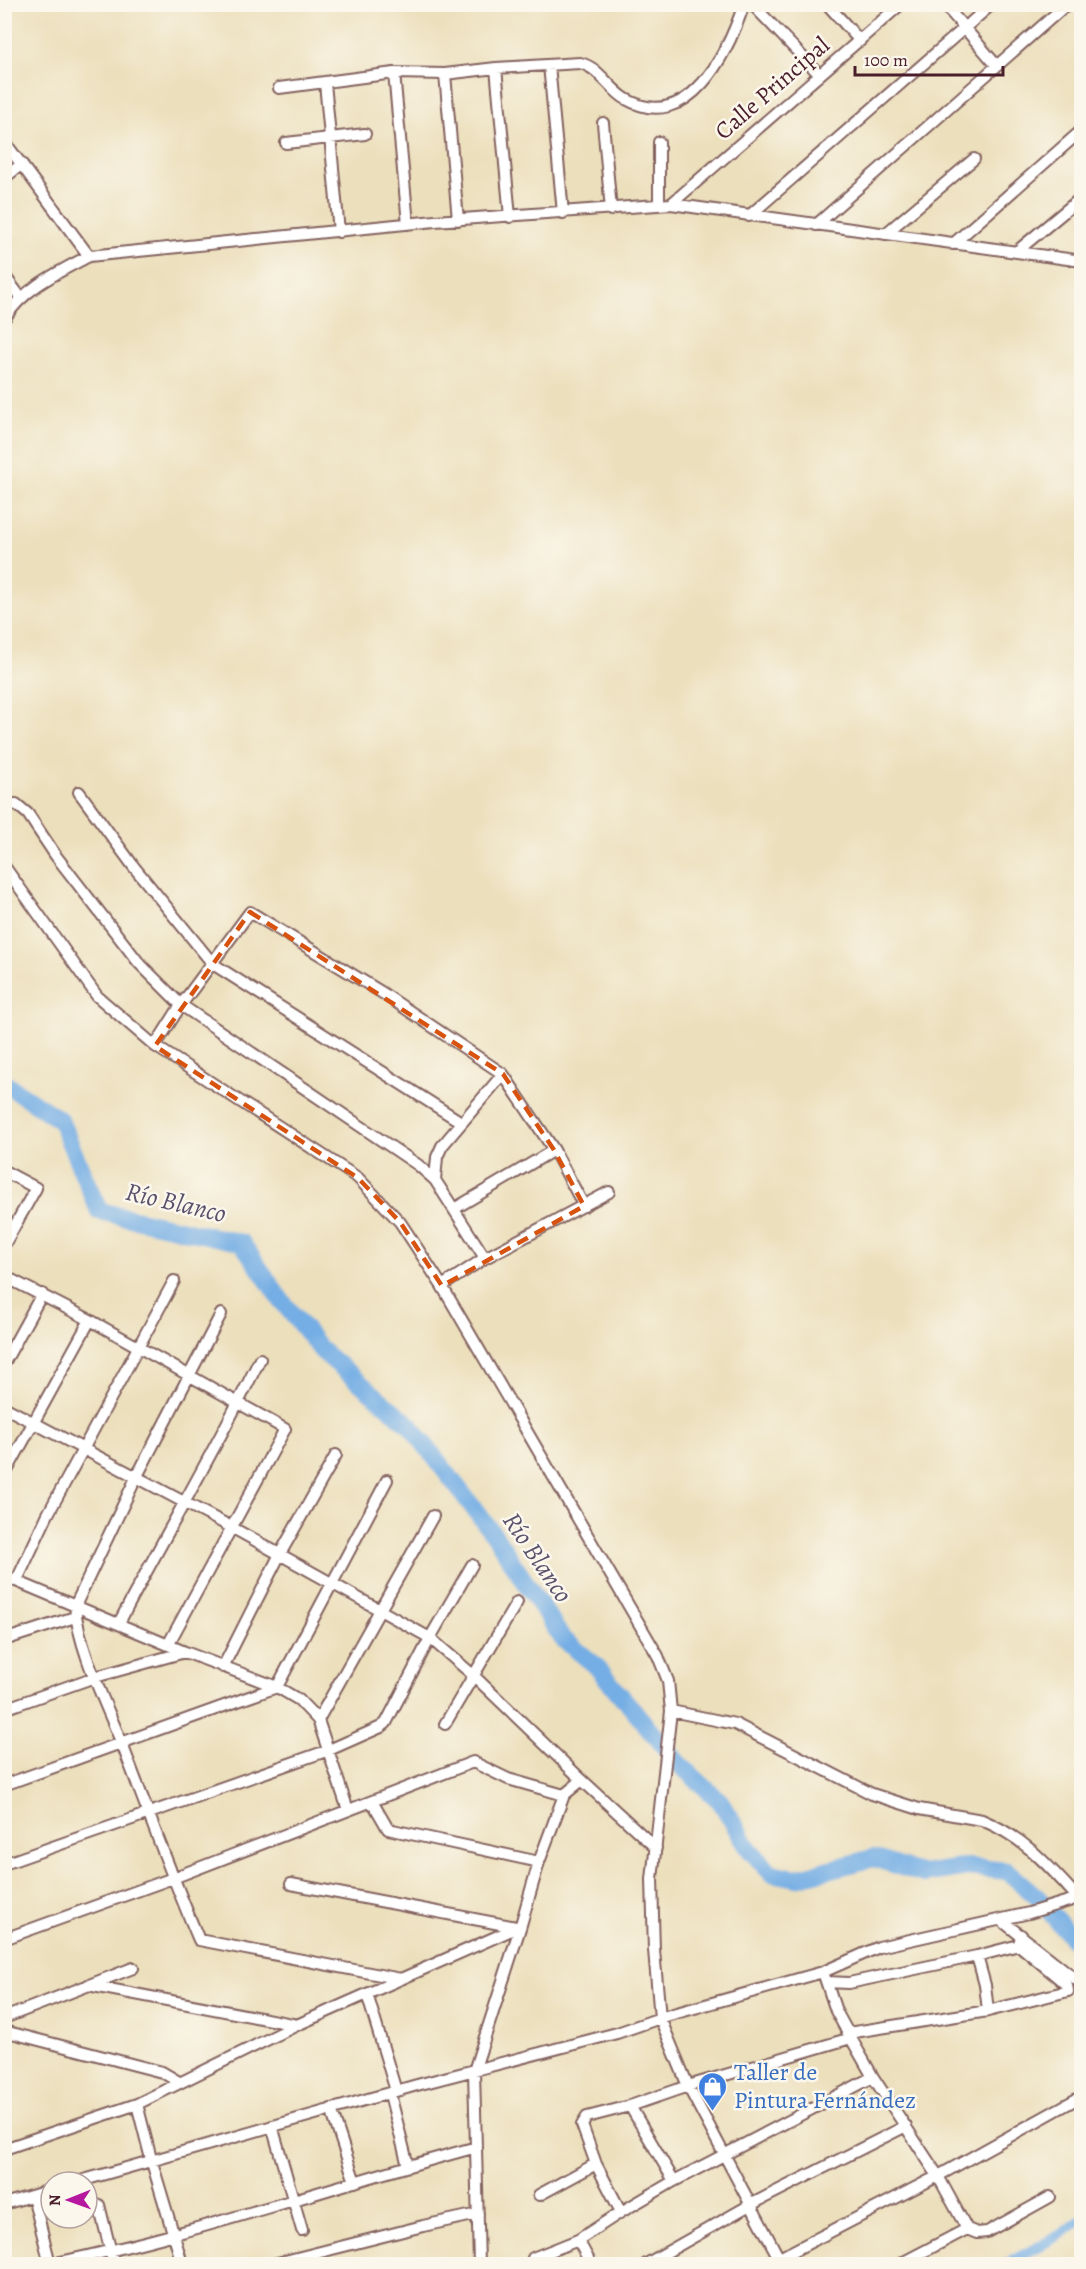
<svg xmlns="http://www.w3.org/2000/svg" width="1086" height="2269" font-family="Alegreya,serif">
<style>
.lines{fill:none;stroke-linecap:round;stroke-linejoin:round}
.canal{stroke:#74aee4;stroke-width:10}
.river{stroke:#74aee4;stroke-width:18}
.street-casing{stroke:#83625e;stroke-width:14}
.street{stroke:#fff;stroke-width:10}
.marked{fill:none;stroke:#d8530f;stroke-width:4.5;stroke-dasharray:12 8;stroke-linejoin:round}
.labels{text-anchor:middle;stroke-width:5;stroke-linejoin:round;paint-order:stroke}
.street-label{font-size:24px;fill:#4a1f2b;stroke:#fbf7ec}
.shop-label{font-size:24px;fill:#366cbe;stroke:#fbf7ec;text-anchor:start}
.water-label{font-size:26px;font-style:italic;fill:#59516c;stroke:#fbf7ec}
</style>
<rect width="100%" height="100%" fill="#fbf7ec"/>
<filter id="ink" filterUnits="userSpaceOnUse"><feTurbulence type="fractalNoise" baseFrequency=".0167" numOctaves="2"/><feDisplacementMap in="SourceGraphic" scale="12" xChannelSelector="R" yChannelSelector="G"/><feConvolveMatrix kernelMatrix="1 2 1 2 8 2 1 2 1" color-interpolation-filters="sRGB"/></filter>
<filter id="wash" filterUnits="userSpaceOnUse"><feTurbulence type="fractalNoise" baseFrequency=".008" numOctaves="4" result="noise"/><feDisplacementMap in="SourceGraphic" scale="24" xChannelSelector="R" yChannelSelector="G"/><feGaussianBlur stdDeviation="1.35" result="paint"/><feColorMatrix in="noise" values="0 0 0 0 0 0 0 0 0 0 0 0 0 0 0 0 0 1.4 0 .05"/><feComposite in="paint" operator="in"/></filter>
<g filter="url(#wash)">
<rect width="100%" height="100%" fill="#ecdfbc"/>
<g class="lines">
<path class="canal" d="M 1006,2264 L 1058,2236 L 1082,2219"/>
<path class="river" d="M 4,1083 L 60,1120 L 99,1211 L 242,1243 L 281,1300 L 322,1351 L 409,1424 L 495,1536 L 562,1638 L 595,1665 L 680,1765 L 720,1801 L 749,1849 L 771,1873 L 796,1878 L 873,1858 L 923,1874 L 967,1867 L 1007,1871 L 1037,1897 L 1072,1938 L 1082,1944"/>
</g>
</g>
<g filter="url(#ink)">
<g class="lines">
<defs>
<path id="street" d="M 752,4 L 819,74
M 827,4 L 860,41
M 944,4 L 997,66
M 549,65 L 563,213
M 496,68 L 510,217
M 394,73 L 408,224
M 445,74 L 458,220
M 325,83 L 339,232
M 279,88 L 394,73 L 445,74 L 496,68 L 580,63 C 599,67 609,89 626,99 C 689,135 728,52 744,4
M 603,123 L 611,210
M 4,141 L 89,256
M 659,142 L 659,205
M 286,143 L 365,134
M 4,178 L 22,164
M 671,204 L 901,4
M 749,216 L 992,4
M 816,225 L 1067,4
M 885,234 L 974,159
M 953,244 L 1082,130
M 1016,252 L 1082,197
M 4,275 L 21,298
M 4,319 C 24,288 57,273 89,256 L 435,221 L 671,204 L 1082,261
M 79,792 L 134,867 L 213,964 L 461,1122
M 4,806 L 16,804 L 28,814 L 56,856 L 139,963 L 181,1005 L 418,1165 L 435,1180 L 485,1258
M 4,866 L 97,996 L 155,1046 L 358,1178 L 400,1222 L 442,1286 L 658,1656 L 668,1681 L 671,1711 L 652,1879 L 654,1950 L 660,2018 L 688,2086 L 782,2264
M 155,1046 L 181,1005 L 250,912 L 381,992 L 503,1074 L 554,1150 L 584,1206
M 4,1171 L 36,1188 L 4,1245
M 435,1180 L 437,1157 L 442,1146 L 503,1074
M 454,1209 L 554,1150
M 4,1276 L 90,1320 L 285,1429 L 169,1643
M 442,1286 L 485,1258 L 609,1192
M 221,1314 L 136,1478 L 75,1606 C 78,1648 106,1704 122,1744 C 147,1809 171,1875 199,1940 L 401,1979
M 4,1363 L 42,1294
M 4,1407 L 231,1527 L 430,1638 L 473,1675 L 582,1780 L 656,1848
M 4,1476 L 90,1320
M 4,1576 L 185,1652 L 277,1687 L 299,1700 L 318,1720 L 348,1810
M 17,1580 L 48,1514 L 174,1281
M 119,1623 C 165,1535 216,1449 260,1359
M 4,1640 L 75,1617
M 223,1667 L 280,1554 L 336,1455
M 4,1709 L 95,1677 L 185,1652
M 671,1711 L 735,1724 L 872,1794 L 919,1809 L 982,1820 C 1025,1838 1048,1865 1078,1898
M 318,1720 L 433,1516
M 445,1724 L 517,1602
M 4,1785 L 277,1687 L 387,1480
M 373,1803 L 388,1829 L 539,1862
M 4,1864 L 329,1750 L 381,1727 L 386,1723 L 430,1638 L 472,1565
M 291,1884 L 516,1927
M 1001,1920 L 1082,1984
M 4,1939 L 173,1878 L 473,1762 L 508,1779 L 564,1795
M 977,1956 L 1019,1945
M 823,1972 L 836,2011 L 848,2033 L 873,2077 L 938,2176 L 967,2229 L 977,2233 L 987,2232 L 1050,2197
M 827,1982 L 849,1983 L 977,1956 L 985,1985 L 988,2011
M 88,1985 L 297,2025
M 367,1994 L 396,2091
M 4,2018 L 133,1968
M 4,2031 L 162,2072 L 179,2082
M 848,2033 L 988,2011 L 1068,1991 L 1067,1985 L 1019,1945 L 1021,1935
M 390,2094 L 408,2166
M 137,2104 L 151,2159 L 182,2263
M 331,2109 L 355,2182
M 272,2126 L 302,2230
M 4,2149 L 137,2104 L 297,2025 L 516,1928 L 520,1928
M 596,2164 L 621,2212
M 674,2181 L 630,2106 L 688,2086 L 851,2038
M 77,2182 L 417,2085 L 617,2033 L 666,2016 L 823,1972 L 879,1947 L 1029,1913 L 1082,1897
M 539,2195 L 596,2164 L 582,2125 L 587,2117 L 630,2106
M 33,2196 L 50,2264
M 4,2204 L 51,2190
M 99,2205 L 114,2264
M 578,2240 L 591,2264
M 533,2258 L 578,2240 L 621,2212 L 674,2181 L 873,2077
M 51,2264 C 196,2234 334,2185 477,2147
M 273,2264 L 423,2226 L 478,2214
M 479,2264 L 474,2071 L 520,1928 L 539,1862 L 564,1795 L 582,1780
M 646,2264 L 750,2205 L 906,2126
M 768,2264 L 938,2176 L 1082,2096
M 900,2264 L 967,2229"/>
</defs>
<use href="#street" class="street-casing"/>
<use href="#street" class="street"/>
</g>
</g>
<path class="marked" d="M 250,912 L 503,1074 L 554,1150 L 584,1206 L 442,1286 L 400,1222 L 358,1178 L 155,1046 Z"/>
<defs>
<symbol id="shop-pin" viewBox="-11 -11 22 30"><path d="M0 17L-7.5 6A9.5 9.5 0 1 1 7.5 6Z" fill="#3f7fe0" stroke="#fbf7ec"/><path d="M-5-2.5h2.3a2.7 3.5 0 0 1 5.4 0H5L5.5 6h-11ZM-1.5-2.5h3a1.5 2.3 0 0 0-3 0Z" fill="#fff"/></symbol>
</defs>
<g fill-rule="evenodd">
<use href="#shop-pin" x="696" y="2070" width="33" height="45"/>
</g>
<g class="labels">
<g class="street-label">
<text transform="translate(772 88) rotate(-41)" y="8">Calle Principal</text>
</g>
<g class="shop-label">
<text x="734" y="2080">Taller de<tspan x="734" dy="28">Pintura Fernández</tspan></text>
</g>
<g class="water-label">
<text transform="translate(176 1202) rotate(13)" y="9">Río Blanco</text>
<text transform="translate(538 1557) rotate(56)" y="9">Río Blanco</text>
</g>
</g>
<rect width="1086" height="2269" fill="none" stroke="#fbf7ec" stroke-width="24"/>
<g transform="translate(69 2200) rotate(269)"><circle r="28" fill="#fbf7ec" stroke="#b4a19f" stroke-width="1.5"/>
<path d="M0-4.5L10 22L0 15L-10 22Z" fill="#b5179e"/>
<text y="-9" font-size="16" font-weight="bold" text-anchor="middle" fill="#4a1f2b">N</text>
</g>
<path d="M855 66v9h148v-9" fill="none" stroke="#4a1f2b" stroke-width="3"/>
<text x="864" y="66" font-size="18" fill="#4a1f2b" stroke="#fbf7ec" stroke-width="4.5" paint-order="stroke">100 m</text>
</svg>
